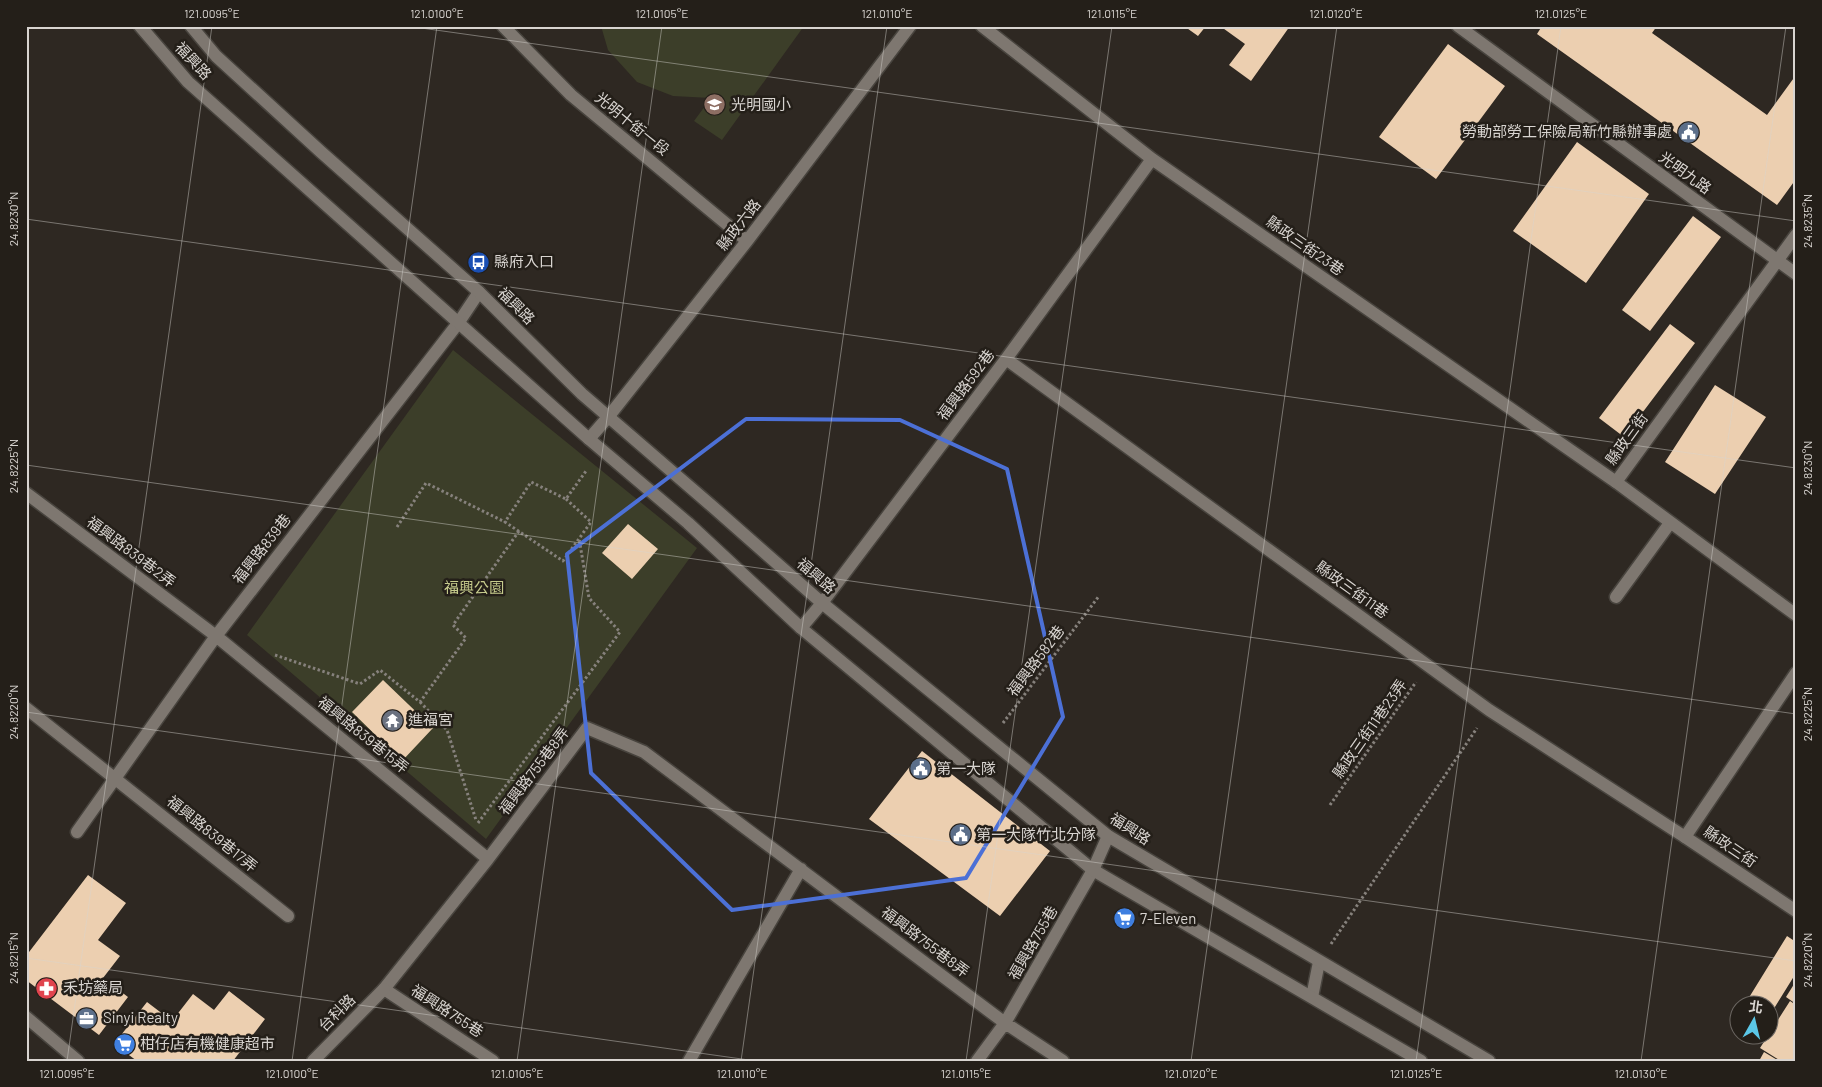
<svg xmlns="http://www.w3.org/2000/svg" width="1822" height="1087" font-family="Barlow,'Noto Sans TC',sans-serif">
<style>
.green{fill:#3c3e29}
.building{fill:#eccfb0}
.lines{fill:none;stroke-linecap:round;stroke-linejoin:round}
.service-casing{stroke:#48443e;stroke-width:15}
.minor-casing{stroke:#48443e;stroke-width:15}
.tertiary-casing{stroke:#48443e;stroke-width:15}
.path{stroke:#86817c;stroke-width:3;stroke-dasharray:2.5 2.5;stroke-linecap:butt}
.service{stroke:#7e7770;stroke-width:12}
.minor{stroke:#7e7770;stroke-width:12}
.tertiary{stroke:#7e7770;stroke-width:12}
.marked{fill:none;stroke:#4c70d6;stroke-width:4;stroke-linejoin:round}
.ticks{fill:none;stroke:#d8d4d0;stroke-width:1;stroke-opacity:0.45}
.labels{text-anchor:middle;stroke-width:5;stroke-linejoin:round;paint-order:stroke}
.street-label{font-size:15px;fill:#d8d4d0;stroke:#241f19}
.poi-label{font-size:15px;fill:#d8d4d0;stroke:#241f19;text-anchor:start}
.park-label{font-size:15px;fill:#c6cb8c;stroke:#241f19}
.neatline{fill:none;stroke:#d8d4d0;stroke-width:2}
.ticks-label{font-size:12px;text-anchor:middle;fill:#d8d4d0}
</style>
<rect width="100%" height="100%" fill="#2e2822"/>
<path class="green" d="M 601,26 L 804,26 L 722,140 L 694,121 L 711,98 L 673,96 L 637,82 L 608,50 Z
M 453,350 L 697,548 L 486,839 L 247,635 Z"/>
<path class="building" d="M 1184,26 L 1206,26 L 1198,36 Z
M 1220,26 L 1290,26 L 1251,81 L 1229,65 L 1245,44 Z
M 1542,26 L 1657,26 L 1652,33 L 1767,115 L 1796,75 L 1796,179 L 1777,205 L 1537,34 Z
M 1448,44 L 1505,86 L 1436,179 L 1379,137 Z
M 1577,142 L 1649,194 L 1586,283 L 1513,231 Z
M 1693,216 L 1721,237 L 1650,331 L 1622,310 Z
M 1670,324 L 1695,343 L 1624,437 L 1599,418 Z
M 1715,385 L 1766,417 L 1715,494 L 1665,462 Z
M 628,524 L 658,549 L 632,579 L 602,553 Z
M 383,680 L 433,728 L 402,761 L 352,712 Z
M 922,751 L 1050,851 L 1000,916 L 869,819 Z
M 88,875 L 126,903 L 98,940 L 120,956 L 103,978 L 128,997 L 99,1035 L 26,980 L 26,956 Z
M 1787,936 L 1796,942 L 1796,973 L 1770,1015 L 1770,1004 L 1745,1004 Z
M 1796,981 L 1796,1004 L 1786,997 Z
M 229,991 L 265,1019 L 233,1061 L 137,1061 L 114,1044 L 147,1002 L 172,1021 L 193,994 L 214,1010 Z
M 1790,1001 L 1796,1005 L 1796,1061 L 1781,1061 L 1760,1048 Z
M 1764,1052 L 1779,1061 L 1759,1061 Z"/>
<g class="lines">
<defs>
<path id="service" d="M 982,26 L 1152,159 L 1616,482
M 1006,359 L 1489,710 L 1685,837
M 26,493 L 216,636 L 488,859
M 1616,597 L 1670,523
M 801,628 L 822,603 L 1006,359 L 1152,159
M 26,708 L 288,916
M 77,832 L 216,636 L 459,322 L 479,292
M 1312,997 L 1319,962
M 493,1061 L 384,989 L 488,859 L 587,728 L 644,752 L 1005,1023 L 1063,1061
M 689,1061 L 801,869
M 977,1061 L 1005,1023 L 1093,870 L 1108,836"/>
<path id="minor" d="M 503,26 L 571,95 L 747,241
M 1458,26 L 1796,274
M 1796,235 L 1616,482 L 1796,615
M 589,439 L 609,416 L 747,241 L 910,26
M 1796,673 L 1685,837 L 1796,911
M 26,1017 L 78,1061
M 313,1061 L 384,989"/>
<path id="tertiary" d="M 140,26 L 188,82 L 589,439 L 688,523 L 801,628 L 1093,870 L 1421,1061
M 191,26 L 216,56 L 321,152 L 479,292 L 582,394 L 713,507 L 822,603 L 1108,836 L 1489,1061"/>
</defs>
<use href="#service" class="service-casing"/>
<use href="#minor" class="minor-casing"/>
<use href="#tertiary" class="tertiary-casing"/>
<path class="path" d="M 566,499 L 591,522 L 563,561 L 505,522 L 531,482 L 566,499 L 586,471
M 397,527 L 426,483 L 505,522
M 275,655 L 360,684 L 380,670 L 420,702 L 466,638 L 453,625 L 519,531
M 420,702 L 447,730 L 476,820
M 1003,723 L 1099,596
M 1330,805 L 1416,682
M 478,823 L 620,632 L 589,598 L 579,538
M 1331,944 L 1477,728"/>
<use href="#service" class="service"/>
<use href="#minor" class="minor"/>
<use href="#tertiary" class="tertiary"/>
</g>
<path class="marked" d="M 746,419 L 900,420 L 1007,469 L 1063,717 L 966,878 L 732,910 L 591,773 L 567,554 Z"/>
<path class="ticks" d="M 407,26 L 1796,221M 26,219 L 1796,468M 26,465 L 1796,714M 26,712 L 1796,961M 26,958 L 756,1061M 67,1061 L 212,26M 292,1061 L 437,26M 517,1061 L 662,26M 741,1061 L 887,26M 966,1061 L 1112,26M 1191,1061 L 1337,26M 1416,1061 L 1561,26M 1641,1061 L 1786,26"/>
<defs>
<symbol id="school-disc" viewBox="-11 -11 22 22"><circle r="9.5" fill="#8d6e63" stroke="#241f19"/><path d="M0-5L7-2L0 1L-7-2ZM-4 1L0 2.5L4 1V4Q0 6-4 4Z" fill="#fff"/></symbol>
<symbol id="civic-disc" viewBox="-11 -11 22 22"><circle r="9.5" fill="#5c6f8a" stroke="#241f19"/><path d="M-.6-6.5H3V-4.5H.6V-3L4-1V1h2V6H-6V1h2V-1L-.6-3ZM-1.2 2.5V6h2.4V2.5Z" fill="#fff"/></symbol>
<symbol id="bus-disc" viewBox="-11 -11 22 22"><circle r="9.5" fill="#1a4fb4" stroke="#241f19"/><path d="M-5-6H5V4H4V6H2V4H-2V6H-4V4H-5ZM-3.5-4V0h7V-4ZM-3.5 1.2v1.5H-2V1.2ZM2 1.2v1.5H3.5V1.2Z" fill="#fff"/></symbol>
<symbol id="temple-disc" viewBox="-11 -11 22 22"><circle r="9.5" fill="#6b7280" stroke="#241f19"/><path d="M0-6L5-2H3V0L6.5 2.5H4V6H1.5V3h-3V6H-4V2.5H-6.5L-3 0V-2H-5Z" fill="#fff"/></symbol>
<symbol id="supermarket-disc" viewBox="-11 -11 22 22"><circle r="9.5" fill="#3f7fe0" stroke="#241f19"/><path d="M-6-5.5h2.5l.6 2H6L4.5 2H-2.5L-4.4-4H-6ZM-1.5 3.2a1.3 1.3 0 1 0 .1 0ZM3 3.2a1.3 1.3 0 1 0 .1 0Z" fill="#fff"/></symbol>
<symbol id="pharmacy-disc" viewBox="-11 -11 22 22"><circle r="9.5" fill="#e0444e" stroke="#241f19"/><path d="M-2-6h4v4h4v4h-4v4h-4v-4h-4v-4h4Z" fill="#fff"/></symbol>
<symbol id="office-disc" viewBox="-11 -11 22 22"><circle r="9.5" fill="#5c6f8a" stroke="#241f19"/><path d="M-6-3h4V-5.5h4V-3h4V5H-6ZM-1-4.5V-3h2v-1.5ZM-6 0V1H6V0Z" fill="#fff"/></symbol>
</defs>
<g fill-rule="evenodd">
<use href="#school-disc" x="702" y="92" width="25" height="25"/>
<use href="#civic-disc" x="1676" y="120" width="25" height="25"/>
<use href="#bus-disc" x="466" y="250" width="25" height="25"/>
<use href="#temple-disc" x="380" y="708" width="25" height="25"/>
<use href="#civic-disc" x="908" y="756" width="25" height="25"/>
<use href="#civic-disc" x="948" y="822" width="25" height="25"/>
<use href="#supermarket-disc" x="1112" y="906" width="25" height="25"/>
<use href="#pharmacy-disc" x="34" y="976" width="25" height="25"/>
<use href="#office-disc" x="74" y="1006" width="25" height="25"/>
<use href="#supermarket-disc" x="112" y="1032" width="25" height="25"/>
</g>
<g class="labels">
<g class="street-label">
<text transform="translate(193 61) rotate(47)" y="5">福興路</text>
<text transform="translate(632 124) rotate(39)" y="5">光明十街一段</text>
<text transform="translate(1685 173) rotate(36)" y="5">光明九路</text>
<text transform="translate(739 225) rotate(-52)" y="5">縣政六路</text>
<text transform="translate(1305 246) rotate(35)" y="5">縣政三街23巷</text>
<text transform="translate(516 306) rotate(45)" y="5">福興路</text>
<text transform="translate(966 385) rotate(-53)" y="5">福興路592巷</text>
<text transform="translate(1627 439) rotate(-54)" y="5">縣政三街</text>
<text transform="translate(262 549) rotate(-52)" y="5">福興路839巷</text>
<text transform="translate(131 552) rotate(37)" y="5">福興路839巷2弄</text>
<text transform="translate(816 576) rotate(41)" y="5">福興路</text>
<text transform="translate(1352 590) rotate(36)" y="5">縣政三街11巷</text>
<text transform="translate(1036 661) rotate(-53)" y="5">福興路582巷</text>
<text transform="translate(1370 729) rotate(-55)" y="5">縣政三街11巷23弄</text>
<text transform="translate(363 735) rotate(39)" y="5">福興路839巷15弄</text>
<text transform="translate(534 771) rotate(-53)" y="5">福興路755巷8弄</text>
<text transform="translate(1130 829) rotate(33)" y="5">福興路</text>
<text transform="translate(212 834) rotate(39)" y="5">福興路839巷17弄</text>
<text transform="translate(1730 847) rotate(34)" y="5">縣政三街</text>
<text transform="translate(925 942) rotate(37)" y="5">福興路755巷8弄</text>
<text transform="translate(1033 943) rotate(-60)" y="5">福興路755巷</text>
<text transform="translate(447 1011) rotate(33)" y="5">福興路755巷</text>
<text transform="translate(337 1013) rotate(-45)" y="5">台科路</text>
</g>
<g class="poi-label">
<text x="731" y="110">光明國小</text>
<text x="1672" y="137" text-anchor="end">勞動部勞工保險局新竹縣辦事處</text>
<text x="494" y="267">縣府入口</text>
<text x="408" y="725">進福宮</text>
<text x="936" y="774">第一大隊</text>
<text x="976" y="840">第一大隊竹北分隊</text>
<text x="1140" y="924">7-Eleven</text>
<text x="63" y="993">禾坊藥局</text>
<text x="103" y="1023">Sinyi Realty</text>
<text x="140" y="1049">柑仔店有機健康超市</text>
</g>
<g class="park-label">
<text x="474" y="593">福興公園</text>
</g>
</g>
<rect width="1822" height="1087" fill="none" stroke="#241f19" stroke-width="55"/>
<g transform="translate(1754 1020) rotate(8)"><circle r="24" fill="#241f19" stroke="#6c6762"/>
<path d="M0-4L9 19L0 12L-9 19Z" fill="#5bc7e7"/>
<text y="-8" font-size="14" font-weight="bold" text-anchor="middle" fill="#d8d4d0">北</text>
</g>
<rect x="28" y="28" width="1766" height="1032" class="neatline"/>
<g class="ticks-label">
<text x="212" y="18">121.0095°E</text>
<text x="437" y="18">121.0100°E</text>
<text x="662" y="18">121.0105°E</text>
<text x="887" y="18">121.0110°E</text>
<text x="1112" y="18">121.0115°E</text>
<text x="1336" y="18">121.0120°E</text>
<text x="1561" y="18">121.0125°E</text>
<text transform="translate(14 219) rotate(-90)" y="4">24.8230°N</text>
<text transform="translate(1808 221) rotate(-90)" y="4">24.8235°N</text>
<text transform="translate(14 466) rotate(-90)" y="4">24.8225°N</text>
<text transform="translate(1808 468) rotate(-90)" y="4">24.8230°N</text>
<text transform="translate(14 712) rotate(-90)" y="4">24.8220°N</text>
<text transform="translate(1808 714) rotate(-90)" y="4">24.8225°N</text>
<text transform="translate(14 958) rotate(-90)" y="4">24.8215°N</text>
<text transform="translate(1808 960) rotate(-90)" y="4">24.8220°N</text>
<text x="67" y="1078">121.0095°E</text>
<text x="292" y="1078">121.0100°E</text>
<text x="517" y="1078">121.0105°E</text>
<text x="742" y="1078">121.0110°E</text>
<text x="966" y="1078">121.0115°E</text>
<text x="1191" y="1078">121.0120°E</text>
<text x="1416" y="1078">121.0125°E</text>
<text x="1641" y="1078">121.0130°E</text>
</g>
</svg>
